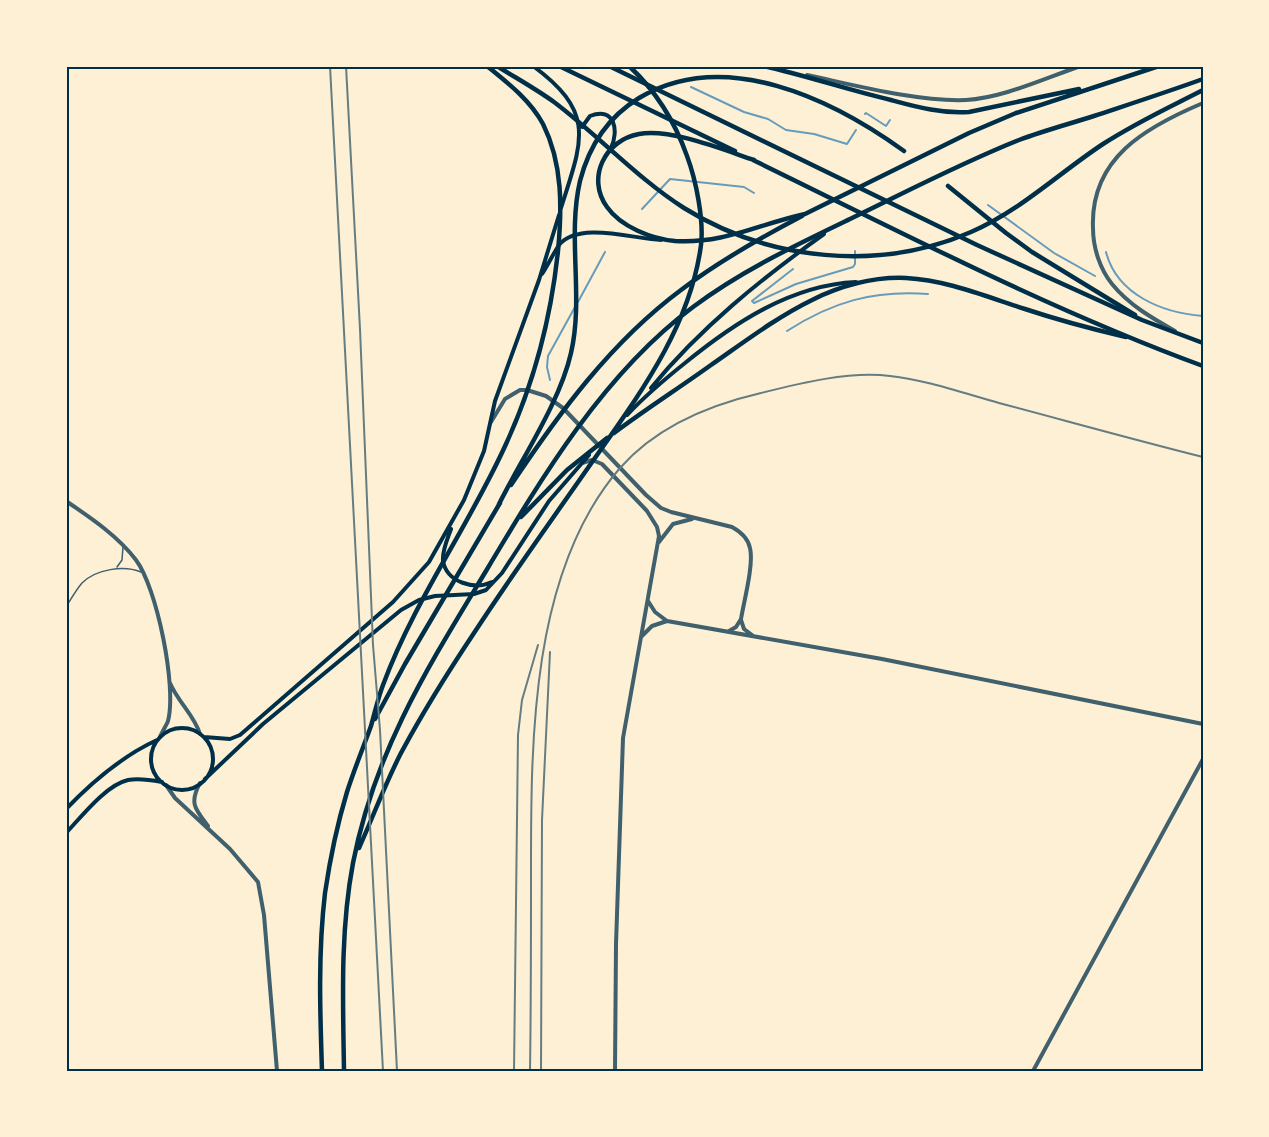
<svg xmlns="http://www.w3.org/2000/svg" width="1269" height="1137" font-family="'Nunito Sans',sans-serif">
<style>
.lines{fill:none;stroke-linecap:round;stroke-linejoin:round}
.stream{stroke:#669bbc;stroke-width:2}
.service{stroke:#3f606c;stroke-width:1.5}
.tertiary{stroke:#3f606c;stroke-width:4}
.secondary{stroke:#003049;stroke-width:4}
.primary{stroke:#003049;stroke-width:4.5}
.trunk{stroke:#003049;stroke-width:4.5}
.rail{stroke:#657d81;stroke-width:2}
.neatline{fill:none;stroke:#003049;stroke-width:2}
</style>
<rect width="100%" height="100%" fill="#fdf0d5"/>
<g class="lines">
<path class="stream" d="M 691,87 L 744,112 L 768,119 L 786,130 L 814,134 L 847,144 L 856,130
M 865,114 L 866,113 L 886,126 L 890,120
M 988,205 L 1054,253 L 1095,276
M 642,209 L 670,179 L 744,187 L 754,193
M 1106,252 C 1117,295 1163,313 1203,316
M 793,269 L 752,301 L 754,303 L 796,284 L 853,267 L 855,264 L 855,251
M 578,302 L 605,252
M 787,331 C 832,302 873,290 928,294
M 550,380 L 547,367 L 548,356 L 575,307"/>
<path class="service" d="M 117,567 L 122,560 L 123,547
M 66,607 C 71,599 76,590 82,583 C 96,569 124,565 141,572"/>
<path class="tertiary" d="M 807,75 C 854,85 918,102 966,100 C 1003,98 1045,78 1081,66
M 1175,331 C 1152,318 1129,305 1112,284 C 1100,269 1093,248 1093,228 C 1090,158 1146,127 1203,103
M 491,422 L 505,399 L 520,390 L 527,390 L 546,396 L 563,408 L 646,495 L 661,508 L 671,512 L 732,527 C 741,532 748,538 750,548 C 754,564 744,601 741,619 L 736,627 L 729,631
M 582,463 L 592,460 L 602,464 L 647,511 L 657,527 L 659,536 L 623,738 L 616,944 L 615,1071
M 66,501 C 91,518 118,536 136,560 C 157,588 177,687 168,721 C 166,726 162,732 160,737
M 659,542 L 673,524 L 692,519
M 648,601 L 655,612 L 667,621 L 882,659 L 1203,724
M 741,620 L 744,629 L 752,635
M 641,637 L 652,626 L 667,621
M 170,683 C 178,702 194,715 200,734
M 200,783 C 189,803 195,809 208,826
M 166,785 L 175,798 L 230,849 L 258,882 L 264,915 L 277,1071
M 1033,1071 L 1203,759"/>
<path class="secondary" d="M 533,66 C 597,113 582,141 561,208
M 582,127 L 590,116 C 615,106 619,131 611,148
M 542,274 C 548,265 553,254 559,245 C 579,221 634,239 661,240
M 651,388 C 700,328 761,279 824,234
M 627,415 C 645,396 665,379 685,363 C 734,323 791,285 856,282
M 451,529 C 448,538 442,550 443,561 C 447,583 475,590 492,582
M151 759a31 31 0 1 1 62 0a31 31 0 1 1-62 0Z
M 204,737 L 230,739 L 240,735 L 393,602 L 429,562 L 464,500 L 484,451 L 495,401 L 539,280 L 559,215
M 205,779 L 263,724 L 401,610 L 419,600 L 435,596 L 474,594 L 486,590 L 502,573 L 549,501 L 589,455
M 66,809 C 93,781 122,756 157,740
M 66,833 C 82,816 106,785 128,780 C 140,778 151,780 162,782"/>
<path class="primary" d="M 948,186 L 1006,233 L 1032,252 L 1135,315
M 614,433 C 646,409 679,388 711,365 C 770,324 830,275 906,278 C 947,280 987,297 1025,309 C 1058,320 1092,329 1126,337
M 511,485 C 559,413 611,342 681,290 C 719,261 760,238 802,216
M 499,504 C 522,458 560,402 571,353 C 584,297 567,237 580,181 C 589,146 608,117 639,98 C 725,47 832,99 904,151
M 521,517 L 567,470 L 607,438
M 375,719 L 405,664 L 500,503
M 359,848 C 373,817 385,784 401,753 C 423,712 448,672 474,633 C 511,576 551,521 590,465 C 636,399 690,329 701,245 C 704,220 696,180 687,156 C 675,122 656,91 629,66
M 322,1071 C 320,1012 318,952 325,893 C 330,859 337,825 347,792 C 354,770 363,748 371,726 C 375,712 378,698 383,685 C 415,599 469,526 506,444 C 534,383 551,318 558,251 C 562,209 563,164 543,124 C 530,100 508,83 487,66
M 344,1071 C 343,1002 340,932 353,863 C 375,750 428,667 486,571 C 542,477 604,373 693,307 C 741,271 796,245 850,219 C 906,192 961,163 1019,140 C 1043,131 1069,124 1094,116 C 1130,104 1167,92 1203,79"/>
<path class="trunk" d="M 497,66 C 516,78 536,89 554,102 C 599,136 637,178 684,208 C 769,261 879,272 971,232 C 1020,211 1059,173 1103,144 C 1137,122 1168,108 1203,90
M 559,66 L 735,151
M 609,66 L 977,245 L 1142,320 L 1203,343
M 764,66 C 807,76 849,90 891,100 C 917,107 942,114 969,112 L 1079,89
M 753,160 C 901,232 1048,309 1203,366
M 754,160 C 724,150 670,128 639,134 C 605,140 586,178 607,207 C 621,227 652,239 675,241 C 724,244 759,224 805,214 L 969,133 L 1016,113 L 1159,66"/>
<path class="rail" d="M 330,66 L 383,1071
M 346,66 L 360,329 L 373,645 L 380,730 L 397,1071
M 514,1071 L 518,735 L 522,700 L 538,645
M 530,1071 C 531,1007 531,942 531,878 C 531,746 529,573 620,468 C 656,427 709,405 761,393 C 801,383 849,371 890,376 C 926,380 963,393 999,403 C 1067,421 1135,440 1203,457
M 541,1071 L 542,820 L 550,652"/>
</g>
<rect width="1269" height="1137" fill="none" stroke="#fdf0d5" stroke-width="135"/>
<rect x="68" y="68" width="1134" height="1002" class="neatline"/>
</svg>
